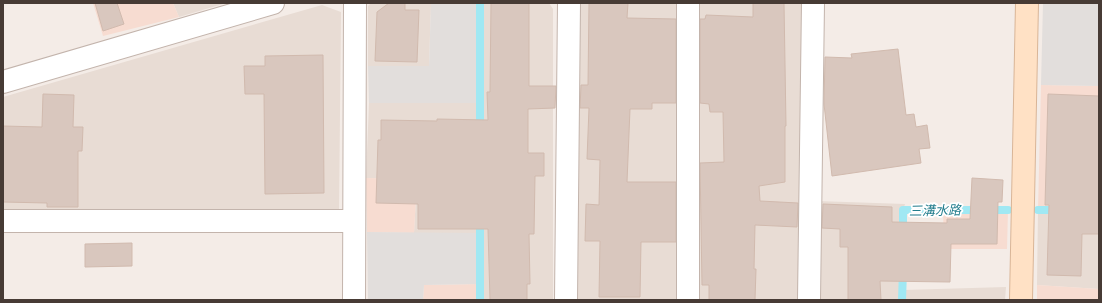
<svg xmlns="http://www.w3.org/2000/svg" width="1102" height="303" font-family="'Nunito Sans','Noto Sans JP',sans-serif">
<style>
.residential{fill:#e8dcd4}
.commercial{fill:#f7dcd1}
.parking{fill:#e2dedc}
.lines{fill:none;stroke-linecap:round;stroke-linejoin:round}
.stream{stroke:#a0e8f3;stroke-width:8}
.building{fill:#d9c7be;stroke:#d1baae}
.street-casing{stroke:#c3b4ac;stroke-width:24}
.secondary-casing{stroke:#d9b597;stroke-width:24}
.street{stroke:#fff;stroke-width:22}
.secondary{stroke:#ffe1c5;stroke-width:22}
.labels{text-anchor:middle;stroke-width:3.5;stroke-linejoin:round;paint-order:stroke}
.water-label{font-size:13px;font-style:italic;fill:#247e8e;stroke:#fff}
</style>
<rect width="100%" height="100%" fill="#f4ece7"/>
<path class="residential" d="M 173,3 L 226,3 L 179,17 Z
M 371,3 L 431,3 L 429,66 L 368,66 L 368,6 Z
M 480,3 L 549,3 L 553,9 L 553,300 L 480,300 L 480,233 L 414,233 L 417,179 L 366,178 L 369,103 L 480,103 Z
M 578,3 L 804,3 L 800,300 L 577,300 Z
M 322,5 L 341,12 L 339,215 L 3,215 L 3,97 Z
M 817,201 L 905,204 L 903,210 L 903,290 L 1006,287 L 1005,300 L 816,300 Z
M 1099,209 L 1099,289 L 1037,285 L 1038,210 Z"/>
<path class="commercial" d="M 93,3 L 173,3 L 179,17 L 103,36 Z
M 1041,85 L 1099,86 L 1099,209 L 1038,210 Z
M 366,178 L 417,179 L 414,233 L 367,232 Z
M 943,210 L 1008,210 L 1007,249 L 944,249 Z
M 480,284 L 480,300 L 423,300 L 424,285 Z
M 1037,285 L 1099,289 L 1099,300 L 1037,300 Z"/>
<path class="parking" d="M 431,3 L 480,3 L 480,103 L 369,103 L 368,66 L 429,66 Z
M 1043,3 L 1099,3 L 1099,86 L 1041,85 Z
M 367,232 L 480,233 L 480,284 L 424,285 L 423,300 L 368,300 Z"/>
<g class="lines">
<path class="stream" d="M 480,129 L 480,3
M 1038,210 L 1060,210
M 903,233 L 903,210 L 1008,210
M 480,300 L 480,219
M 902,300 L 903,271"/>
</g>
<path class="building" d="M 95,3 L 117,3 L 124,24 L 103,31 Z
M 389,3 L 405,3 L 405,10 L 419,10 L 417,62 L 375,61 L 377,12 Z
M 491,3 L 529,3 L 529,86 L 556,86 L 555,108 L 528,109 L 528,153 L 544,153 L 544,176 L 535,176 L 534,234 L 529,234 L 530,284 L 527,284 L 527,300 L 490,300 L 488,229 L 418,229 L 418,204 L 376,203 L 378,140 L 381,140 L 381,120 L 437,121 L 437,119 L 488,120 L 487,92 L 490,92 Z
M 589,3 L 628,3 L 627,18 L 676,19 L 676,103 L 652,103 L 652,109 L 630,109 L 627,182 L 676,182 L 676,242 L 641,242 L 640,297 L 599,297 L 600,241 L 585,241 L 586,204 L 599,205 L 600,160 L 587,159 L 589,108 L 580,108 L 581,85 L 588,85 Z
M 753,3 L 784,3 L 786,126 L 785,126 L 785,182 L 759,186 L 760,201 L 798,203 L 797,227 L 755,225 L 754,269 L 756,269 L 755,300 L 709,300 L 709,285 L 702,285 L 700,163 L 724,162 L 723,112 L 710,112 L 709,104 L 700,103 L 700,19 L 705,19 L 706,15 L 753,17 Z
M 898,49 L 906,115 L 914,114 L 916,127 L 927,125 L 930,148 L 919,149 L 921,163 L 832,176 L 824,104 L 825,57 L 852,58 L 851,54 Z
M 323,55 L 324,193 L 265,194 L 264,94 L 245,94 L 244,66 L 265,66 L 265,56 Z
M 43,94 L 74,95 L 73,127 L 83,127 L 82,151 L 78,151 L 78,207 L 47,207 L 47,203 L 3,202 L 3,126 L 42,127 Z
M 1048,94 L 1099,96 L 1099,234 L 1082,234 L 1081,276 L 1047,275 L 1049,205 L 1045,205 Z
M 972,178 L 1003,180 L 1002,202 L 998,202 L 997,244 L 951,244 L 950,282 L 880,281 L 881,300 L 848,300 L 848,247 L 840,247 L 840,229 L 822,228 L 823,204 L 892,207 L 892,222 L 947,223 L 947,219 L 970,219 Z
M 132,243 L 132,266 L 85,267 L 85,244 Z"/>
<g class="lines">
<defs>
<path id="street" d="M 3,82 L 273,3
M 3,221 L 354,221
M 354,300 L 355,3
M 566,300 L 569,3
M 688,300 L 688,3
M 809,300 L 813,3"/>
<path id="secondary" d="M 1021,300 L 1027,3"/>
</defs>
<use href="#street" class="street-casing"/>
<use href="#secondary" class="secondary-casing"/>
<use href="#street" class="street"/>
<use href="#secondary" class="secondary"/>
</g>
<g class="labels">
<g class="water-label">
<text transform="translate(935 210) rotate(-1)" y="5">三溝水路</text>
</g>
</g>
<rect width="1102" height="303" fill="none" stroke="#473b35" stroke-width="8"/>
</svg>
